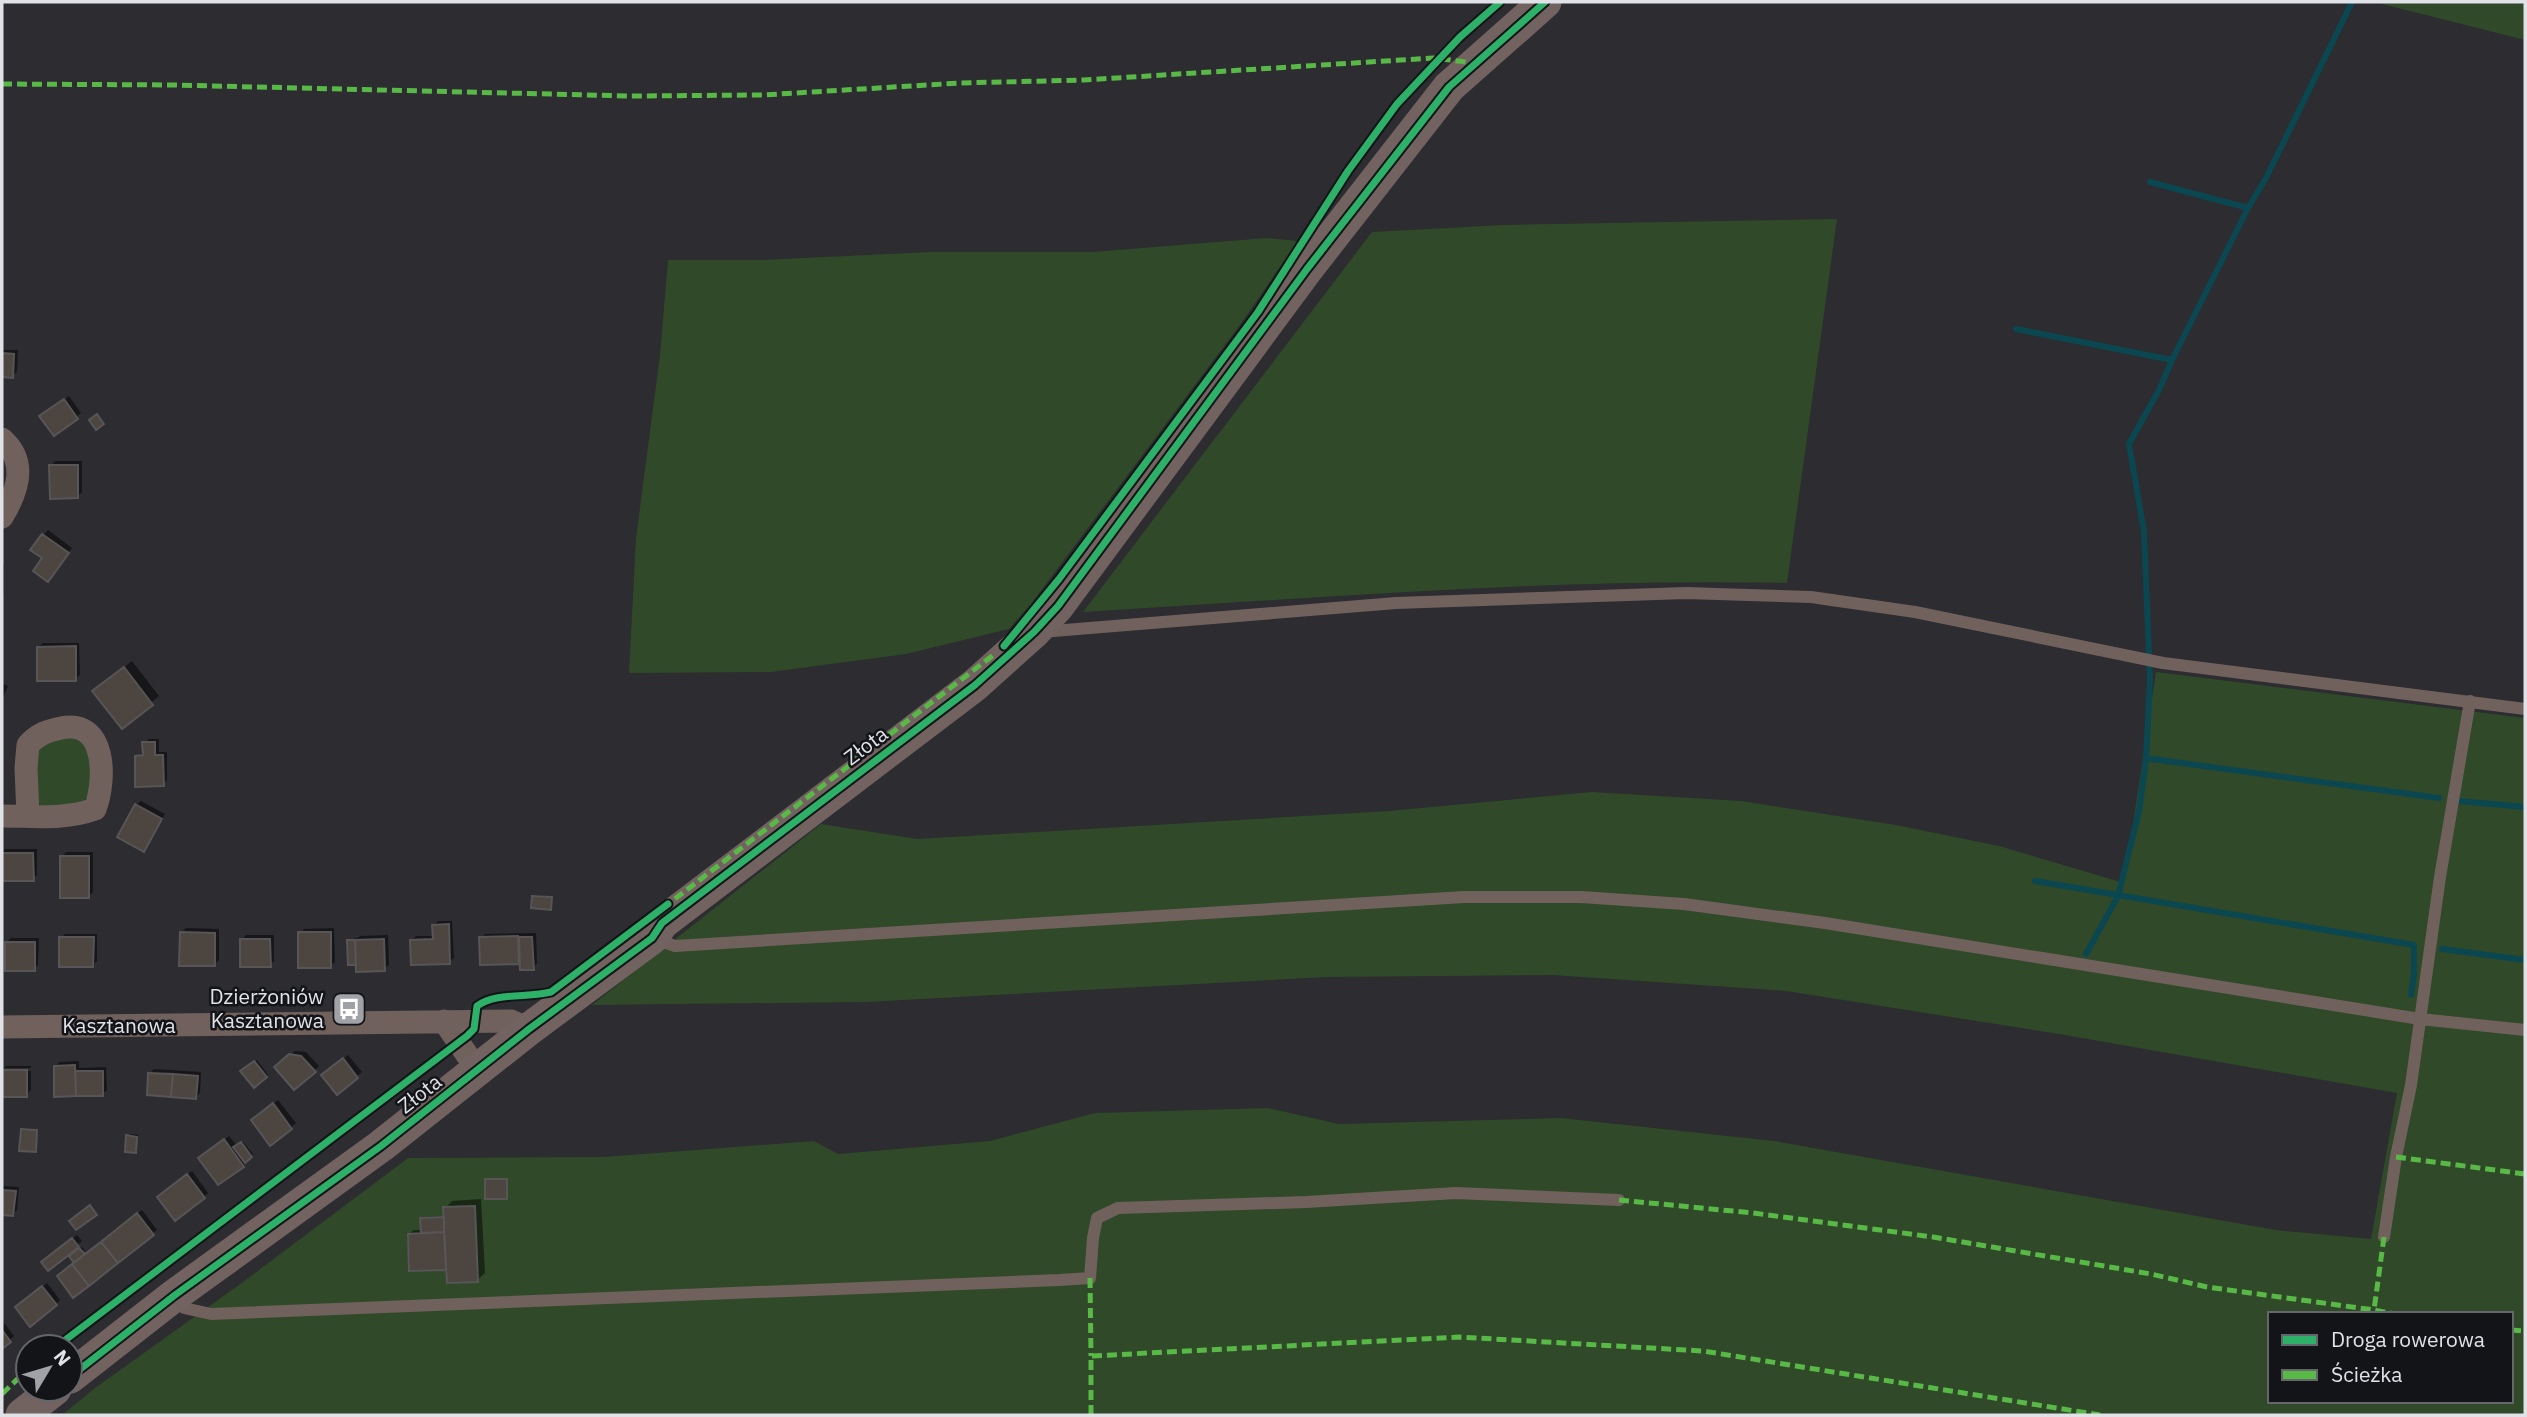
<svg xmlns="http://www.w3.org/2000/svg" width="2527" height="1417" font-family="'IBM Plex Sans',sans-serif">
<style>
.green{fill:#2f4929;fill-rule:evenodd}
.shadow{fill:#0007}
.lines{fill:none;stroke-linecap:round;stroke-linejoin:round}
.stream{stroke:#0b4750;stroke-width:6}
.building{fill:#4c4540;stroke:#575556;stroke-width:2}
.lane{stroke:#71615d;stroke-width:12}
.street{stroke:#71615d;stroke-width:23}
.secondary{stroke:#736360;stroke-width:33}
.quiet{stroke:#58b947;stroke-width:5;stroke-dasharray:10 5;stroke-linecap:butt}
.cycleway-casing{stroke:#131418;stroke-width:11}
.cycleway{stroke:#2db169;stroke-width:7}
.labels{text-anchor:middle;stroke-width:5;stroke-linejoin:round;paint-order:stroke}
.street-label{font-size:21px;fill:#e0e2e8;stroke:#131418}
.poi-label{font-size:21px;fill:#e0e2e8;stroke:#131418;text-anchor:end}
</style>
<rect width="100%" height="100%" fill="#2c2c31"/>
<path class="green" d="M 2374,2 L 2525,2 L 2525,40 Z
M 1837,219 L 1787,583 C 1552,578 1318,598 1083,612 L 1372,232 L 1503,225 Z
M 1267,238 L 1298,241 L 1240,325 L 1031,604 L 1009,629 L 906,654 L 771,672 L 629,673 L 636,538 L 660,355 L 668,260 L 762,260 L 930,252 L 1092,252 Z
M 2156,672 L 2525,718 L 2525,1415 L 62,1415 L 95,1388 L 243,1282 L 408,1158 L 604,1157 L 814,1141 L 838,1154 L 990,1141 L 1095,1113 L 1268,1108 L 1339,1124 L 1561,1118 L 1774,1141 L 2276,1230 L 2371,1239 L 2397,1093 L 2059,1034 L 1786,991 L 1553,975 L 1326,977 L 866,1002 L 592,1005 L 821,824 L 917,839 L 1389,811 L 1592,792 L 1741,801 L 1896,825 L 1999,846 L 2124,883 ZM 2270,1314 L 2511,1314 L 2511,1401 L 2270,1401 Z
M 78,737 C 96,759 100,786 79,807 L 41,806 L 36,800 L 30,767 L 42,741 Z"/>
<path class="shadow" d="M 2,350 L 18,350 L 17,371 L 13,376 L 2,376 Z
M 69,396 L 81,413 L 54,434 L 46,412 Z
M 55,461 L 82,461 L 82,492 L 77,497 L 51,466 Z
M 48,530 L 72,548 L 52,575 L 45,558 L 33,549 Z
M 2,564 L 4,564 L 4,593 L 2,595 Z
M 43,643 L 79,643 L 80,675 L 75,679 L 38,647 Z
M 132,661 L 159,696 L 122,727 L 102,685 Z
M 2,683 L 8,686 L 2,700 Z
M 149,739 L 159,739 L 159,752 L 167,752 L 167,780 L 163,784 L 137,756 L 144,752 L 144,743 Z
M 141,801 L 165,814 L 144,850 L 136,805 Z
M 5,849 L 37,849 L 37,875 L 33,879 L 2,880 L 2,853 Z
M 66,852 L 93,852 L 93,892 L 89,896 L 62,857 Z
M 535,895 L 552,896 L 552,906 L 550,908 L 533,896 Z
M 438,921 L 452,921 L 454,958 L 449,962 L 412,941 L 416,936 L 434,936 L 434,926 Z
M 186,928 L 219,929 L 219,960 L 214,965 L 181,933 Z
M 334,928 L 335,962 L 330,966 L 300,933 L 304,929 Z
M 536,933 L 537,963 L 533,968 L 522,962 L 481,964 L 481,938 L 485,934 Z
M 65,934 L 97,934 L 97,961 L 93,965 L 61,938 Z
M 246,935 L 274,935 L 274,961 L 270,965 L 242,940 Z
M 388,935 L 389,965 L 384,969 L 349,941 L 361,936 Z
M 11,938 L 39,938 L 38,965 L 34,969 L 7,942 Z
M 295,1051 L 306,1052 L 319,1066 L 314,1071 L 281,1063 Z
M 348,1055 L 362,1072 L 337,1092 L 328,1070 Z
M 257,1060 L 268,1075 L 254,1086 L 243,1071 Z
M 79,1061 L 79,1068 L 106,1067 L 107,1090 L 102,1094 L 55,1066 L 60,1062 Z
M 6,1066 L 31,1066 L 31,1068 L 4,1068 Z
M 4,1068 L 4,1071 L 31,1071 L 31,1090 L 26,1095 L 2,1095 L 2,1069 Z
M 154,1069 L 201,1072 L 200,1093 L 196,1097 L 150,1073 Z
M 278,1100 L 296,1123 L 270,1144 L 257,1116 Z
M 24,1128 L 38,1129 L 35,1151 L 22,1130 Z
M 130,1134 L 138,1135 L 135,1152 L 128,1136 Z
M 229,1136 L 237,1146 L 243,1142 L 253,1154 L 243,1165 L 205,1154 Z
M 192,1171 L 208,1193 L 204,1197 L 163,1193 Z
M 488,1178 L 508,1178 L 508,1195 L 506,1197 L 486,1180 Z
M 2,1186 L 19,1187 L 17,1210 L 13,1214 L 2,1213 Z
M 481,1199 L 485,1273 L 477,1280 L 448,1268 L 411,1269 L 409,1234 L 414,1230 L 422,1230 L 423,1217 L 445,1216 L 445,1208 L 452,1201 Z
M 142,1210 L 157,1230 L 74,1295 L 76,1262 L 73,1255 L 82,1247 L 87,1254 Z
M 77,1235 L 82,1241 L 48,1268 L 48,1258 Z
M 47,1283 L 60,1300 L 56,1304 L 22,1303 Z
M 2,1320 L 14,1336 L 2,1347 Z"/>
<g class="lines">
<path class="stream" d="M 2150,182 L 2248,208
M 2016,329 L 2172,360
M 2152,759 L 2439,798
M 2459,801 L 2525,807
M 2035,881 L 2414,945 L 2414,974 L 2411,995
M 2442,949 L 2525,960
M 2086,954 L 2118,896 L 2139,811 L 2146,760 L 2150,679 L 2144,532 L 2129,444 L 2159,390 L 2172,360 L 2248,208 L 2266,178 L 2352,2"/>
</g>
<path class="building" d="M 2,353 L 14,354 L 13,378 L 2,377 Z
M 64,399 L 78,419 L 54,436 L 39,416 Z
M 97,414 L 104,424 L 96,430 L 89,420 Z
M 49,465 L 78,465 L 78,498 L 50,499 Z
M 42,534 L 69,553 L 48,582 L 33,571 L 42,558 L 30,550 Z
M 76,646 L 76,681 L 37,681 L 37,647 Z
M 124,667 L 153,705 L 122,729 L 92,691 Z
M 142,742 L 155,742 L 155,755 L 163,755 L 164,786 L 135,787 L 135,756 L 143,755 Z
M 135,804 L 162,819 L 144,852 L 117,837 Z
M 2,853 L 33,853 L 34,881 L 2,881 Z
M 60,856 L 89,856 L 89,898 L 60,898 Z
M 532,896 L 552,897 L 551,910 L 531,908 Z
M 449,924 L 450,964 L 411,965 L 410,940 L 433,939 L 432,925 Z
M 180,932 L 215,933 L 215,966 L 179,966 Z
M 298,932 L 331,932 L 331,968 L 298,968 Z
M 518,936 L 519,964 L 480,965 L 479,937 Z
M 59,937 L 94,937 L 93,967 L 59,967 Z
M 519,937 L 532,937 L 534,970 L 520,970 Z
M 240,939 L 270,939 L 271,967 L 240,967 Z
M 384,939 L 385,971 L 356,972 L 355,940 Z
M 347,940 L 355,940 L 356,965 L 348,965 Z
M 5,942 L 35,942 L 35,971 L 5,971 Z
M 289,1054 L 301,1056 L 316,1072 L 294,1090 L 274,1067 Z
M 343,1058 L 358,1078 L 337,1095 L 321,1075 Z
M 254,1061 L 267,1077 L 254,1088 L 240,1071 Z
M 75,1065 L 76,1096 L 54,1097 L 54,1066 Z
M 2,1070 L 27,1070 L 27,1097 L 2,1097 Z
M 75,1071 L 103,1071 L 103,1096 L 76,1096 Z
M 148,1073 L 173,1074 L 171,1097 L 147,1095 Z
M 173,1074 L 198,1076 L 196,1099 L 171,1097 Z
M 273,1103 L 292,1129 L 270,1146 L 251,1120 Z
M 21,1129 L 37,1130 L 36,1152 L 19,1151 Z
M 126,1135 L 137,1137 L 136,1153 L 125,1152 Z
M 224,1139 L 244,1167 L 218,1185 L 198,1158 Z
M 241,1142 L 252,1157 L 245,1163 L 233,1147 Z
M 187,1174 L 205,1198 L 175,1221 L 157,1197 Z
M 485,1179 L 507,1179 L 507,1199 L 485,1199 Z
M 2,1190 L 16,1191 L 13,1216 L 2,1215 Z
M 90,1205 L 97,1215 L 76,1230 L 69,1221 Z
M 475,1206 L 478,1282 L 447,1283 L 443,1207 Z
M 137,1213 L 154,1235 L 118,1263 L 101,1242 Z
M 444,1217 L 444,1232 L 421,1233 L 420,1218 Z
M 444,1232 L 446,1270 L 409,1271 L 408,1234 Z
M 72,1238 L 79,1247 L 48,1271 L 41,1262 Z
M 101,1242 L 118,1263 L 89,1286 L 72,1264 Z
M 79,1248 L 85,1254 L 74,1263 L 69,1256 Z
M 72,1264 L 89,1286 L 73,1298 L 57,1276 Z
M 42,1286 L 57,1305 L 30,1327 L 15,1307 Z
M 2,1330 L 11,1342 L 2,1349 Z"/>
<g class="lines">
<path class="lane" d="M 1041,632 L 1396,603 L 1686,593 L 1811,597 L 1915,612 L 2163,663 L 2525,709
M 655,939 L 675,946 L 1464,897 L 1581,897 L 1684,904 L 1825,923 L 2420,1019 L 2525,1030
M 2384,1237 L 2396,1157 L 2411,1085 L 2440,877 L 2470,701
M 175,1296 L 184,1308 L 211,1314 L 1059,1280 L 1090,1278 L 1093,1238 L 1097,1218 L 1118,1208 L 1306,1202 L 1456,1193 L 1619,1200"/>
<path class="street" d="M 2,439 C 28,462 18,491 2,517
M 2,816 C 33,816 65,820 95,809 C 106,781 107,718 61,728 C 47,731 38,734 28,745 L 26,768 L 28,816
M 444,1021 L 478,1071
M 2,1027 L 511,1021 L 529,1029"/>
<path class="secondary" d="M 70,1377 L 175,1295 L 381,1146 L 529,1029 L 652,938 L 662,923 L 975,685 L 1034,632 L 1058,606 L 1307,269 L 1449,87 L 1545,2
M 22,1415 L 55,1389"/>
<path class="quiet" d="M 2,84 L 174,85 L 631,96 L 763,95 L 960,83 L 1084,80 L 1433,58 L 1475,63
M 663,908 L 996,653
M 2396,1157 L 2525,1174
M 1619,1200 L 1753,1213 L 1933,1237 L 2151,1274 L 2207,1287 L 2374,1310
M 2384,1237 L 2374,1310 L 2395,1314
M 1090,1278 L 1091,1356
M 2511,1330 L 2525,1331
M 2,1394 L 28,1369
M 1091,1415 L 1091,1356 L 1459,1337 L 1703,1351 L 2100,1415"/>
<defs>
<path id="cycleway" d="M 1004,646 L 1059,579 L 1258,312 L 1348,171 L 1397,104 L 1460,37 L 1500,2
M 56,1347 L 467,1036 L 474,1029 L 477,1006 C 496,992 528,998 551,992 L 668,904
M 70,1377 L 175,1295 L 381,1146 L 529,1029 L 652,938 L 662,923 L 975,685 L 1034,632 L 1058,606 L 1307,269 L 1449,87 L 1545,2"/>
</defs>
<use href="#cycleway" class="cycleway-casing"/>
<use href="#cycleway" class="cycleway"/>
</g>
<defs>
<symbol id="bus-square" viewBox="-11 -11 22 22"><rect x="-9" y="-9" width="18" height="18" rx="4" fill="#a1a2a8" stroke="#131418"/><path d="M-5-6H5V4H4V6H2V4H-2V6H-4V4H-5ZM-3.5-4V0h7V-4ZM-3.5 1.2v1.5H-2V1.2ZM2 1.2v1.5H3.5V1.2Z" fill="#fff"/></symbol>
</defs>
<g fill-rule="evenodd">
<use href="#bus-square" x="330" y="990" width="38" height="38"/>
</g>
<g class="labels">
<g class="street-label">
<text transform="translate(866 746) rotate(-37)" y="7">Złota</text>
<text x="119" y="1033">Kasztanowa</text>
<text transform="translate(420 1094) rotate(-38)" y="7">Złota</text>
</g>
<g class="poi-label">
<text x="324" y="1004">Dzierżoniów<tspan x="324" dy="24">Kasztanowa</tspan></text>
</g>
</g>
<rect width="2527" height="1417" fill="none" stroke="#e0e2e8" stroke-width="7"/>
<rect x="2268" y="1312" width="245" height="91" fill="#131418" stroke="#65666b" stroke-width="2"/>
<rect x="2282" y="1335" width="35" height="10" fill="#2db169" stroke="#65666b" stroke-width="2"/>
<text x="2331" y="1347" font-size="21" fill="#e0e2e8">Droga rowerowa</text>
<rect x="2282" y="1370" width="35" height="10" fill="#58b947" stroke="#65666b" stroke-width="2"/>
<text x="2331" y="1382" font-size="21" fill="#e0e2e8">Ścieżka</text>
<g transform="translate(49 1368) rotate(52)"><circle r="33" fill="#131418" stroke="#65666b" stroke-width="2"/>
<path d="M0-5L12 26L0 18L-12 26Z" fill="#a1a2a8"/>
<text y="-10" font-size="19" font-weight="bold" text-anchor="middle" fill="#e0e2e8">N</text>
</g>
</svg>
